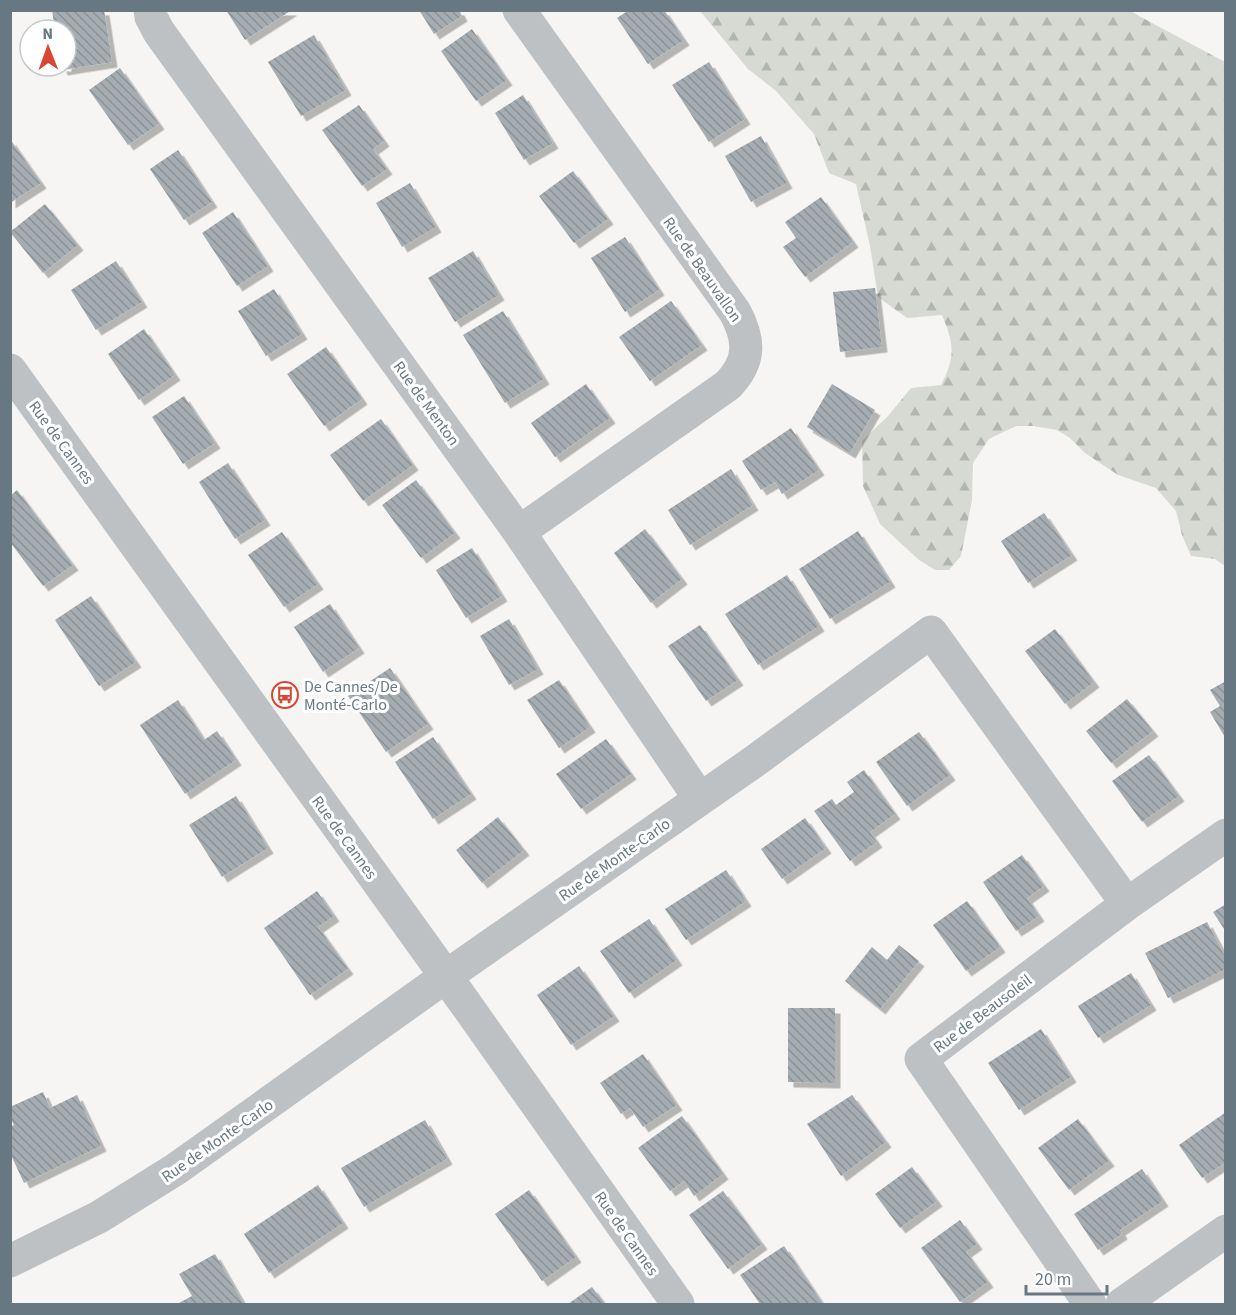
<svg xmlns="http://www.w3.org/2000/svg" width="1236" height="1315" font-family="'Source Sans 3',sans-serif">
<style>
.forest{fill:url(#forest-firs)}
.building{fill:url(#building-back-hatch);filter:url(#shadow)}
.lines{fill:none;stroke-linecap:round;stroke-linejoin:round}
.minor{stroke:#bdc1c4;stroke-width:33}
.labels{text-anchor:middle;stroke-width:6;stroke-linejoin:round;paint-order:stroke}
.street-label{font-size:16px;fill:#677882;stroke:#fff}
.poi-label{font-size:16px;fill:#677882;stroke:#fff;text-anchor:start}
</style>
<defs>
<pattern id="forest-firs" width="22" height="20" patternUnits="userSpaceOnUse" patternTransform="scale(1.5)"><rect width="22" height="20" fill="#d6dad2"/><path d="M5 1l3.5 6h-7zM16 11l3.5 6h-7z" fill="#b1b6b0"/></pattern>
<pattern id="building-back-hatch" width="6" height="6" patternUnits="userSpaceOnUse" patternTransform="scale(1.5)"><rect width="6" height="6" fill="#a5adb2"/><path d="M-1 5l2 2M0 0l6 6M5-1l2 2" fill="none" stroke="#8a9296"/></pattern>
<filter id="shadow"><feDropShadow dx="5.5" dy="5.5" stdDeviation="0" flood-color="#0004"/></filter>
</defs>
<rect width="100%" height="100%" fill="#f6f5f3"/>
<path class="forest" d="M 700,11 L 1131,11 L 1139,16 L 1225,62 L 1225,566 L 1215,559 L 1191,556 L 1182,535 L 1176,511 L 1156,488 L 1118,475 L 1085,453 L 1070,438 L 1057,430 L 1033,426 L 1016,426 L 989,439 L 973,463 L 972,500 L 961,556 L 949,570 L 935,570 L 919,560 L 880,524 L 863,486 L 862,441 L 888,416 L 911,388 L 941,385 C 956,356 954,344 942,315 L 907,318 L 878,297 L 870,246 L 856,184 L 829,173 L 814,134 L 776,91 L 748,69 Z"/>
<path class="building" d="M 52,10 L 104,10 L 112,62 L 62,70 L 61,66 L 66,66 L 66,30 L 55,30 Z
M 226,10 L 292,10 L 245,40 Z
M 419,10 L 459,10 L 462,16 L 434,34 Z
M 629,10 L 664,10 L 684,40 L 648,64 L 617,18 Z
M 472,29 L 507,80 L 476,101 L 441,51 Z
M 314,35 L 346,90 L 301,116 L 268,62 Z
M 709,62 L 745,119 L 709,142 L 672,85 Z
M 120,68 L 159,124 L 128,145 L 89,90 Z
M 523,95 L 553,143 L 524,160 L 495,113 Z
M 359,105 L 384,141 L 373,149 L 387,169 L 362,186 L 322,130 Z
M 761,136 L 787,183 L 751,202 L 725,156 Z
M 10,139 L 41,183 L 10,203 Z
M 178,150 L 212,202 L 184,220 L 150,169 Z
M 573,171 L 608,219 L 574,243 L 539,196 Z
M 410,183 L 436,227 L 402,247 L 376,203 Z
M 821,197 L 853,242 L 805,277 L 783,247 L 796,238 L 785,222 Z
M 45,204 L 78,245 L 43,273 L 10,232 Z
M 233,212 L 268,266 L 237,286 L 202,233 Z
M 625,237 L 659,290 L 625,312 L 591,258 Z
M 473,251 L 499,295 L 455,322 L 428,278 Z
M 116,261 L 142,302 L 96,330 L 71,290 Z
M 875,288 L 882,347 L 840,352 L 833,292 Z
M 274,289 L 302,334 L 266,356 L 238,311 Z
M 671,301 L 702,345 L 650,381 L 619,337 Z
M 503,311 L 544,379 L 505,403 L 463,335 Z
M 144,329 L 175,375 L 139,400 L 108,354 Z
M 326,347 L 362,399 L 324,426 L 287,374 Z
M 586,384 L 610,418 L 555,457 L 531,423 Z
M 832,384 L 875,410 L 850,453 L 807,427 Z
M 184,396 L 215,443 L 183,464 L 152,417 Z
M 381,419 L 413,465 L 363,501 L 330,455 Z
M 791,428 L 819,470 L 782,494 L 775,482 L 761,490 L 742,461 Z
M 228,463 L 265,520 L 235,539 L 199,482 Z
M 731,469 L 753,505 L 690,545 L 668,510 Z
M 416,480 L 455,533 L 421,558 L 382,505 Z
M 17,490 L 73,565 L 43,586 L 10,542 L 10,496 Z
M 1044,513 L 1072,555 L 1028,583 L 1001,541 Z
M 645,529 L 682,579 L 651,603 L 614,553 Z
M 858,531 L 890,582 L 830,619 L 799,569 Z
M 282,532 L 318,584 L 284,607 L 248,555 Z
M 472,548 L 502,596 L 466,618 L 436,570 Z
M 787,575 L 819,626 L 758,665 L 725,614 Z
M 91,596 L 136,662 L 99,686 L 55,620 Z
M 330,604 L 359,648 L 323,672 L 294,627 Z
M 509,619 L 538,669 L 509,685 L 480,636 Z
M 700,625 L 738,680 L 706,701 L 668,646 Z
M 1055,629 L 1094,682 L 1065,704 L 1025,651 Z
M 390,668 L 428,724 L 386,752 L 348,696 Z
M 559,680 L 590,727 L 559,748 L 527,700 Z
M 1226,681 L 1226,739 L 1210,712 L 1220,706 L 1210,690 Z
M 1127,699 L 1153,731 L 1111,763 L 1086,731 Z
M 178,700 L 204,740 L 217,731 L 236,760 L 185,794 L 140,725 Z
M 919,732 L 950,775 L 907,806 L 876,762 Z
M 433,737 L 471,794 L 433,819 L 395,762 Z
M 606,739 L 631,774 L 581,809 L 556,774 Z
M 1149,755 L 1179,796 L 1142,822 L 1112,781 Z
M 864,770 L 895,814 L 870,832 L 877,842 L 850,861 L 814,811 L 832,799 L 836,805 L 854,792 L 847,782 Z
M 236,796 L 268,848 L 222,877 L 189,825 Z
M 498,817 L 524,850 L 482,883 L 456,850 Z
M 805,818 L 826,848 L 782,879 L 761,849 Z
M 1022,855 L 1044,886 L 1027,898 L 1039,916 L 1016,931 L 983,882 Z
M 726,870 L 746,901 L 686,940 L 665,909 Z
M 317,891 L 334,916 L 318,927 L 348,969 L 310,995 L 264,928 Z
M 967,901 L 1000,947 L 966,971 L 933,925 Z
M 1226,904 L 1226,932 L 1213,912 Z
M 649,919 L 677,960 L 629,993 L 600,951 Z
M 1207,922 L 1226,958 L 1226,969 L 1168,998 L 1145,953 Z
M 899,945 L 919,961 L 880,1009 L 845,981 L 872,947 L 887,960 Z
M 579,966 L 614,1016 L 571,1045 L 537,995 Z
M 1131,973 L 1151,1005 L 1098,1038 L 1078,1006 Z
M 788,1008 L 835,1008 L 835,1083 L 788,1082 Z
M 1041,1029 L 1071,1077 L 1019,1110 L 988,1063 Z
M 643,1054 L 677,1105 L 643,1127 L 630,1108 L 621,1114 L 600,1083 Z
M 43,1092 L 50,1108 L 77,1095 L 101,1146 L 24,1183 L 10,1153 L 10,1127 L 14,1125 L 10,1117 L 10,1107 Z
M 852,1095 L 886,1142 L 841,1176 L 807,1124 Z
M 1226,1112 L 1226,1162 L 1202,1178 L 1179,1145 Z
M 682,1116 L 723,1174 L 694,1196 L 684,1181 L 670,1191 L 638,1148 Z
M 1078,1119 L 1109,1161 L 1069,1190 L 1038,1148 Z
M 425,1120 L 447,1159 L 364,1207 L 341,1168 Z
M 912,1167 L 937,1201 L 900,1228 L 875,1194 Z
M 1142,1169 L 1163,1201 L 1120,1230 L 1122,1234 L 1098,1250 L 1074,1214 Z
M 318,1185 L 343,1223 L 269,1273 L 244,1234 Z
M 529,1190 L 576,1257 L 542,1281 L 495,1214 Z
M 723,1191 L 762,1244 L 728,1269 L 689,1215 Z
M 960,1220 L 977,1244 L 966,1252 L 988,1282 L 960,1302 L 921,1248 Z
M 784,1246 L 822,1303 L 819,1304 L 760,1304 L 740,1275 Z
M 215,1254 L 243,1303 L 240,1304 L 177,1304 L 192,1296 L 179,1274 Z
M 592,1287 L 605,1304 L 568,1304 Z"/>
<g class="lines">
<path class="minor" d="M 150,10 L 151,17 L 159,32 L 519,532 L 700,799
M 519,10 L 735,312 C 750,340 751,361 728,385 L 519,532
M 10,370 L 465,1003 L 678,1304
M 10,1261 L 99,1217 L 176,1169 L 445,977 L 752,763 L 931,632 L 1127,904
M 1090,1304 L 921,1059 L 1127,904 L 1226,835
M 1122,1304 L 1226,1231"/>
</g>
<defs>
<symbol id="bus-ring" viewBox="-11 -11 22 22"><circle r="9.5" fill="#fff" stroke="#d74731" stroke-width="1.5"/><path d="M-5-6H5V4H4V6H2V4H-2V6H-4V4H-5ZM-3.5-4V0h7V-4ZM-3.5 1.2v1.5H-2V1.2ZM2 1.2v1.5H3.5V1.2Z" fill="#d74731"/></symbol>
</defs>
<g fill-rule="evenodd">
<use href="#bus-ring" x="270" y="680" width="30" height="30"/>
</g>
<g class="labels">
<g class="street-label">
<text transform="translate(703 269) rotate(55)" y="6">Rue de Beauvallon</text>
<text transform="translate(427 403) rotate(54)" y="6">Rue de Menton</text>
<text transform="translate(62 442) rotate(54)" y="6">Rue de Cannes</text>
<text transform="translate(345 837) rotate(54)" y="6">Rue de Cannes</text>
<text transform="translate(614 859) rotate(-35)" y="6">Rue de Monte-Carlo</text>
<text transform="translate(982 1013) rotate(-37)" y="6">Rue de Beausoleil</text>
<text transform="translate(217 1140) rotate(-35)" y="6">Rue de Monte-Carlo</text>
<text transform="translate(627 1233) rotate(55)" y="6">Rue de Cannes</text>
</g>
<g class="poi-label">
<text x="304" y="692">De Cannes/De<tspan x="304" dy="18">Monté-Carlo</tspan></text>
</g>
</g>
<rect width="1236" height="1315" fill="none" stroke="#677882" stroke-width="24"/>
<g transform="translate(48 48) rotate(359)"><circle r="28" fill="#ffffff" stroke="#c2c9cd" stroke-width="1.5"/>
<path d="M0-4.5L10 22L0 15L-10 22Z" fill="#d74731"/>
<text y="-9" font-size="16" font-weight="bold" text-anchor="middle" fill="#677882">N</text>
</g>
<path d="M1026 1285v9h81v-9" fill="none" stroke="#677882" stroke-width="3"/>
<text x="1035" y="1285" font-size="18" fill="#677882" stroke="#ffffff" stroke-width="4.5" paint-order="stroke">20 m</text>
</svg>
